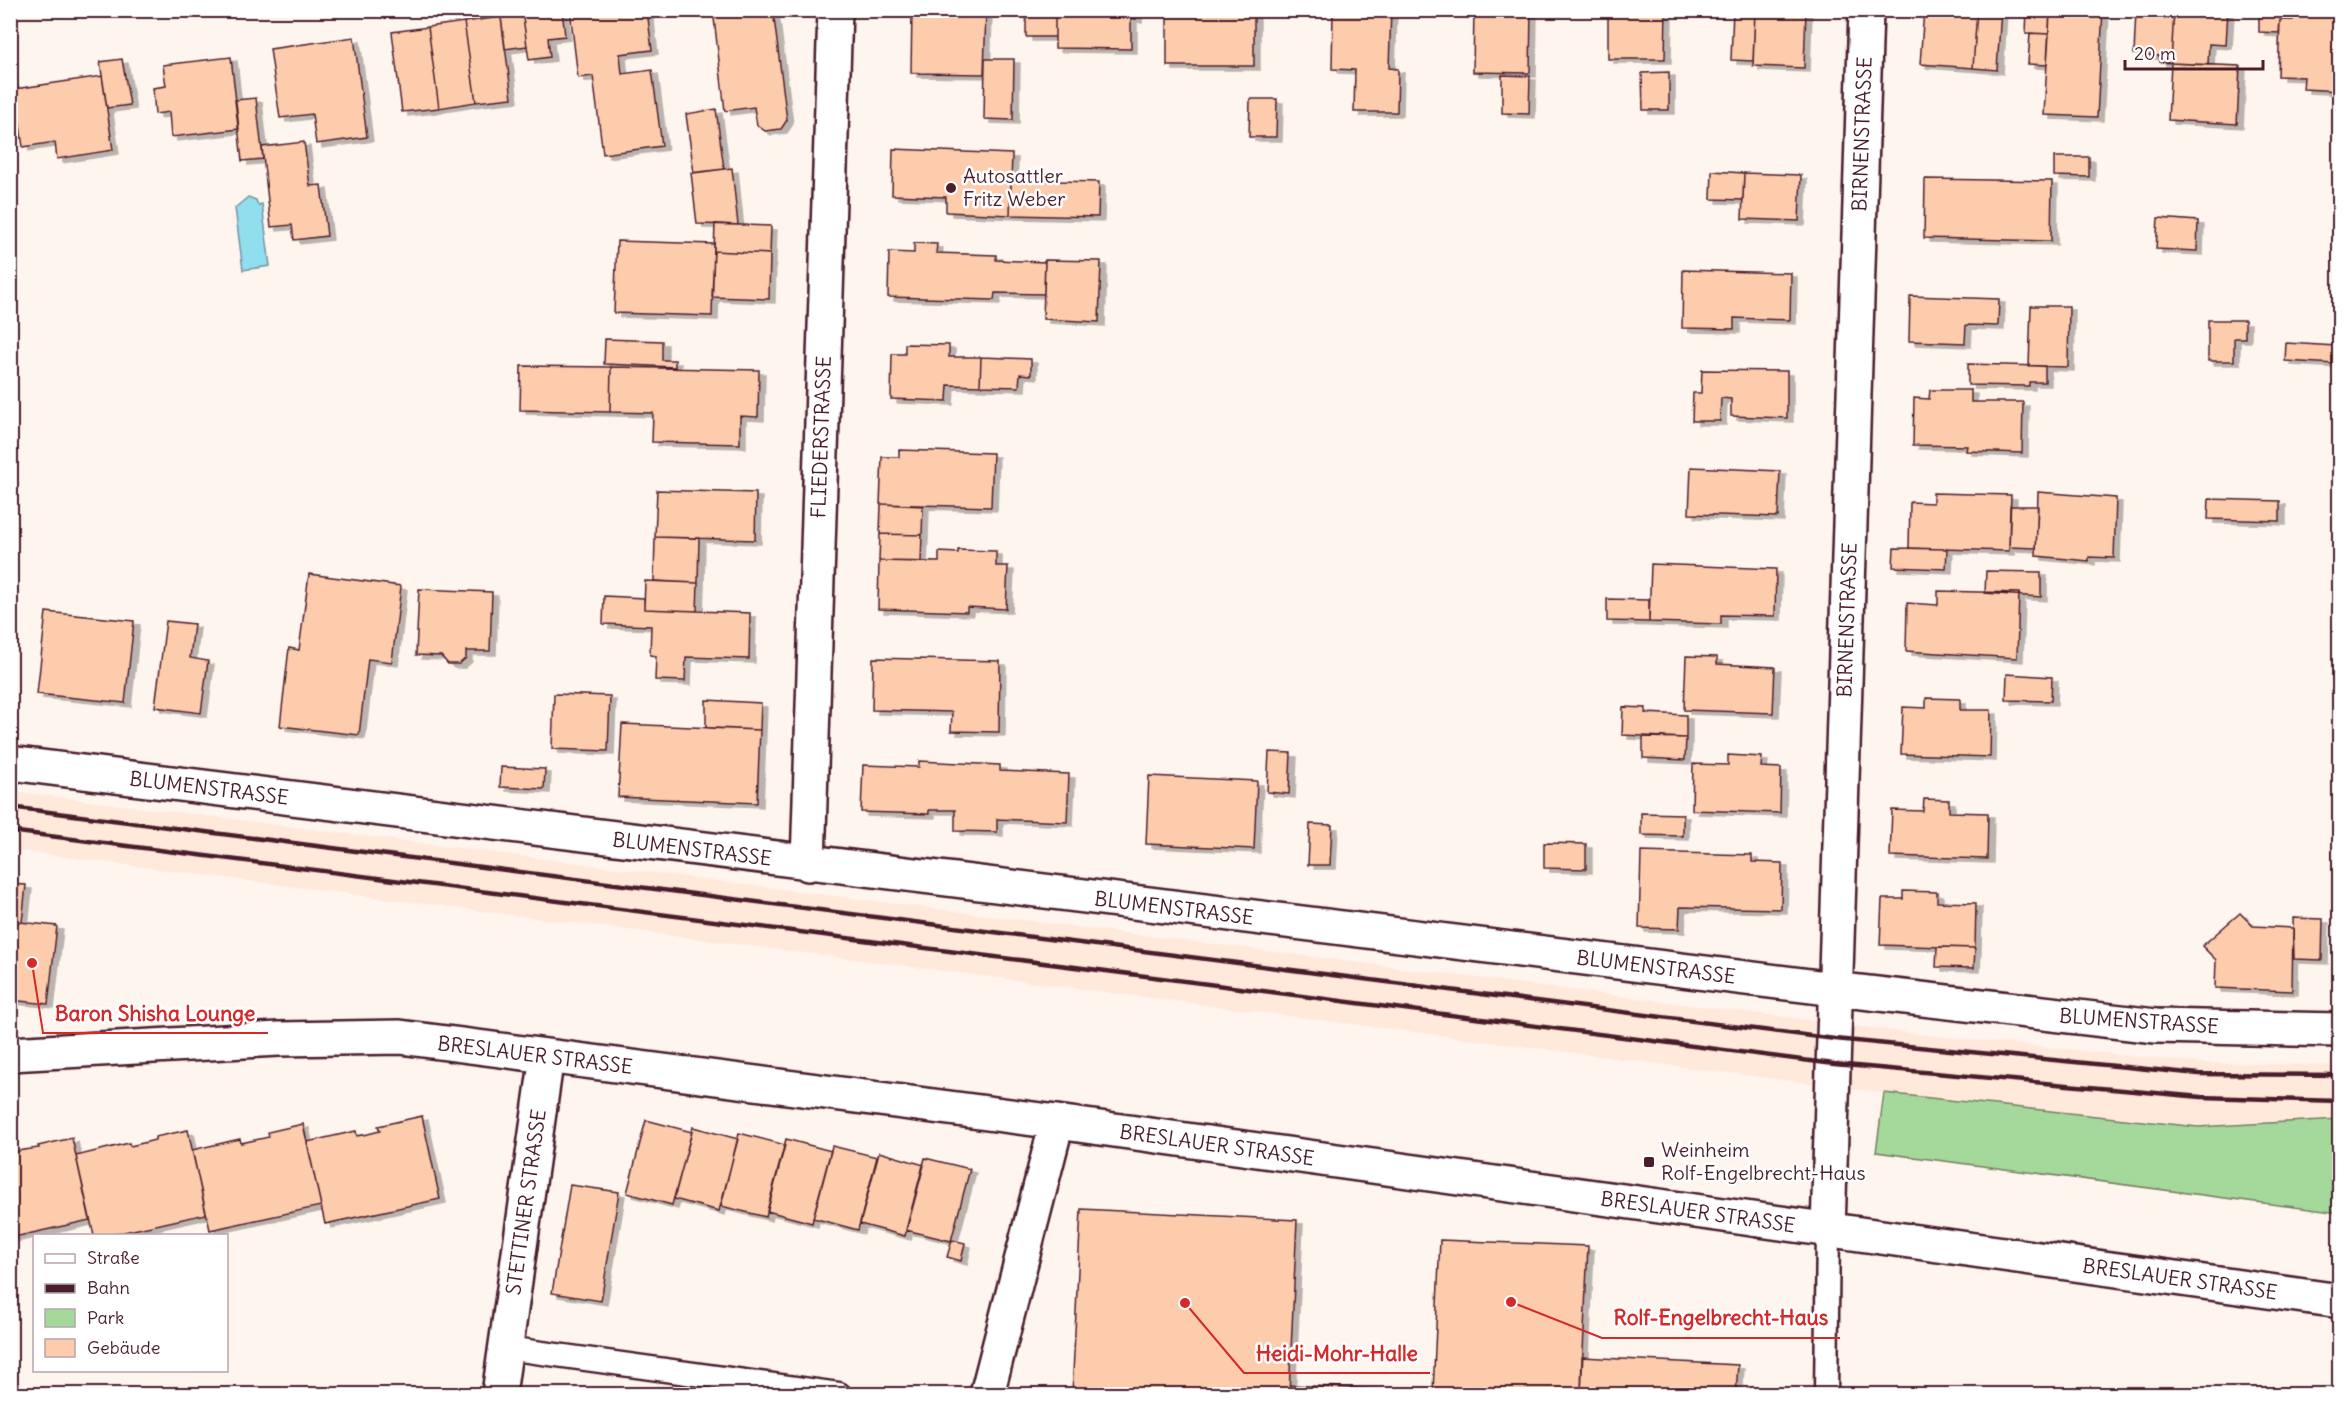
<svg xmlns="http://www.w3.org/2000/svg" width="2350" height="1405" font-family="Delius,sans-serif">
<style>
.built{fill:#fee9db}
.green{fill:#a4d99b;stroke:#777c63;stroke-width:1.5}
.water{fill:#90deee;stroke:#7492a0;stroke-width:1.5}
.building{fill:#fdccad;stroke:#4a1f2b;stroke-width:1.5;filter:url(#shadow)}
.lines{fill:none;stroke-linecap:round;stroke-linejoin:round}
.lane-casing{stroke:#4a1f2b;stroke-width:27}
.street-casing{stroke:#4a1f2b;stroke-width:38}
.lane{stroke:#fff;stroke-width:22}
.street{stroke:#fff;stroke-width:33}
.rail{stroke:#4a1f2b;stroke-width:4.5}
.poi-dot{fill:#4a1f2b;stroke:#fff;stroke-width:2}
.labels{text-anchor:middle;stroke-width:5;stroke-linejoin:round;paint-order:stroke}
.street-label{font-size:20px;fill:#4a1f2b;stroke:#fff}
.poi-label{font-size:20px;fill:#4a1f2b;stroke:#fff;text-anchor:start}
.leader{fill:none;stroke:#d62828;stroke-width:2}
.callout-dot{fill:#d62828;stroke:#fff;stroke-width:2}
.callout-label{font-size:21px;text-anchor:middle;font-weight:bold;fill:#d62828;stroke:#fff;stroke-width:5;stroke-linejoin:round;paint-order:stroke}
</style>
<defs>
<filter id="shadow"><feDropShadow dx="6" dy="4" stdDeviation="0" flood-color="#0004"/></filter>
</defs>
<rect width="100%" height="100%" fill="#fff5ef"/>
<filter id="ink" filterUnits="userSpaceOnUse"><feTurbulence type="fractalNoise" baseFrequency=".0167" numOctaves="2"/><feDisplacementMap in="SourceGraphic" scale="12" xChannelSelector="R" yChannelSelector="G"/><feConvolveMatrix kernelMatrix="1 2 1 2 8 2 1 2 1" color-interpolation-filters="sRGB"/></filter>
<g filter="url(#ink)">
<path class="built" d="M 11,791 L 1926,1035 L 2200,1063 L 2339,1065 L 2339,1120 L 2198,1127 L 1884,1093 L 11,850 Z"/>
<path class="green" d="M 1884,1093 L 2198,1127 L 2339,1119 L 2339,1213 L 1876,1152 Z"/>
<path class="water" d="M 248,197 L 256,200 L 258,205 L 262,204 L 270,266 L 243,270 L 235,208 Z"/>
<path class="building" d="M 500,10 L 522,10 L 527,46 L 505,49 Z
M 522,10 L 562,10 L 565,36 L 548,38 L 550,57 L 529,60 Z
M 570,10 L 647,10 L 652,50 L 620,54 L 622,74 L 652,70 L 662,146 L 603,154 L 593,76 L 578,78 Z
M 713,10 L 773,10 L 787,120 L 781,129 L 765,131 L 757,125 L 754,107 L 725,111 Z
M 912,10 L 986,10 L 984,74 L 911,73 Z
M 1026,10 L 1055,10 L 1055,37 L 1026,37 Z
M 1055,10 L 1137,10 L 1136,19 L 1131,18 L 1131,49 L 1055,48 Z
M 1167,10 L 1254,10 L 1254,66 L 1167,66 Z
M 1333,10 L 1391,10 L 1389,68 L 1398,69 L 1397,112 L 1354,112 L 1355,70 L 1332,69 Z
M 1474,10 L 1531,10 L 1530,73 L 1473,72 Z
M 1608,10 L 1666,10 L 1665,59 L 1608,59 Z
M 1733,10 L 1755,10 L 1753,61 L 1731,60 Z
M 1755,10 L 1806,10 L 1804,68 L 1753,66 Z
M 1924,10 L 1977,10 L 1973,68 L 1920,64 Z
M 1977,10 L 2001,10 L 1997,70 L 1973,68 Z
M 2027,10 L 2050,10 L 2049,34 L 2026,33 Z
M 2050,10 L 2103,10 L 2097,117 L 2044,115 Z
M 2136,10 L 2174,10 L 2171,63 L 2160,62 L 2160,56 L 2134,54 Z
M 2174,10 L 2228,10 L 2226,45 L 2209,44 L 2208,65 L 2171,63 Z
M 2259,10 L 2299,10 L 2293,20 L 2280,20 L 2279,33 L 2259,32 Z
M 2299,10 L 2340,10 L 2340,91 L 2303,89 L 2304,77 L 2278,76 L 2280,20 L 2293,20 Z
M 501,17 L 512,98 L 476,102 L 464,22 Z
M 464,22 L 476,102 L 439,108 L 428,27 Z
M 428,27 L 439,108 L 402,112 L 392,32 Z
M 2030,33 L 2049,34 L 2047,65 L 2028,64 Z
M 354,37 L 367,137 L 316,144 L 312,114 L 280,118 L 270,49 Z
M 231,57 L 239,129 L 171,137 L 169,112 L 155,114 L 153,88 L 166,86 L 163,65 Z
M 122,59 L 130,105 L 107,108 L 100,62 Z
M 985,59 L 1014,59 L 1013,120 L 984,119 Z
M 2171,63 L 2240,66 L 2237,124 L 2168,120 Z
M 1669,72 L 1669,110 L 1643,110 L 1642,73 Z
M 1502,75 L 1530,76 L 1529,114 L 1502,113 Z
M 102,76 L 113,150 L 57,159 L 55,142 L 23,147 L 15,89 Z
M 256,98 L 263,159 L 242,161 L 235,100 Z
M 1250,99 L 1277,99 L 1276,137 L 1249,137 Z
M 716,109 L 724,169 L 694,173 L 686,114 Z
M 304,142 L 310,186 L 321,185 L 327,236 L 294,240 L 292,225 L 271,227 L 262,147 Z
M 893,149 L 1012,154 L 1010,215 L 946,212 L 946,197 L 892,195 Z
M 2054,157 L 2089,157 L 2089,177 L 2054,176 Z
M 732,168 L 738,225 L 697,224 L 691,173 Z
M 1712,171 L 1744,173 L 1743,200 L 1711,199 Z
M 1744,173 L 1801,175 L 1799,221 L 1742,219 Z
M 1925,179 L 2052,181 L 2051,241 L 1924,238 Z
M 1011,180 L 1099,182 L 1098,217 L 1010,215 Z
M 2158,218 L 2198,221 L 2197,251 L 2156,249 Z
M 715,224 L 771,226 L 770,254 L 714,251 Z
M 617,241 L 714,244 L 712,316 L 614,313 Z
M 914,243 L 937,244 L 936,253 L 996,255 L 996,260 L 1045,262 L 1044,294 L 995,293 L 994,300 L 888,297 L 889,252 L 914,253 Z
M 714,251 L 770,254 L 769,299 L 712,297 Z
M 1045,260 L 1101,261 L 1099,322 L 1043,319 Z
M 1683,270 L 1791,273 L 1790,320 L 1734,318 L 1734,329 L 1682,328 Z
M 1910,296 L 1999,299 L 1998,326 L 1966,325 L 1965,343 L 1909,341 Z
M 2031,306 L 2069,306 L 2068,367 L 2029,366 Z
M 2208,320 L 2245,320 L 2245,338 L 2234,338 L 2234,361 L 2208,361 Z
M 605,339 L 662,341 L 662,360 L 675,360 L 675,367 L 604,364 Z
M 2286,343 L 2336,346 L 2335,364 L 2285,361 Z
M 905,344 L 949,345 L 949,357 L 981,357 L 980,386 L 948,385 L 947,401 L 891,399 L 892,354 L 905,354 Z
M 981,357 L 1031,359 L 1031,375 L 1020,374 L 1019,387 L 980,386 Z
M 1968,364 L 2045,366 L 2045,382 L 2029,382 L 2029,386 L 1968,385 Z
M 521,366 L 611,367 L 610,412 L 520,410 Z
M 611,367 L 759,370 L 758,417 L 740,416 L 740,444 L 652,442 L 653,413 L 610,412 Z
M 1702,370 L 1787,371 L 1787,418 L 1731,416 L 1731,399 L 1721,398 L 1720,421 L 1692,421 L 1693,393 L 1701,393 Z
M 1930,390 L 1971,390 L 1971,402 L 2023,402 L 2022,453 L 1966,451 L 1967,446 L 1913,445 L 1914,398 L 1929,399 Z
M 899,450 L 993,453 L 991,507 L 880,504 L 882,457 L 899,457 Z
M 1691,467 L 1780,471 L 1778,517 L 1689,514 Z
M 657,490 L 756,493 L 755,540 L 655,537 Z
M 2038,492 L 2116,498 L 2114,558 L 2089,557 L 2089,561 L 2036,556 Z
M 1933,493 L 2011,495 L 2009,551 L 1909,548 L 1910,502 L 1933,503 Z
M 2209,499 L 2280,501 L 2280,521 L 2208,519 Z
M 881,504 L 923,506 L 922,535 L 880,534 Z
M 2010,506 L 2038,506 L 2036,548 L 2009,547 Z
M 880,534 L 922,535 L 921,562 L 879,561 Z
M 655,537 L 699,538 L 698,583 L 654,581 Z
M 1894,548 L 1947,549 L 1946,569 L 1893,567 Z
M 958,550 L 996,551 L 996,566 L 1008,566 L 1006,609 L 967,607 L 967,612 L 878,609 L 879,561 L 939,562 L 939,552 L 958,553 Z
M 1651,564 L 1776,569 L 1775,616 L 1721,615 L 1721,624 L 1649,622 Z
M 1986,571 L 2041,572 L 2041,597 L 1985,593 Z
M 309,574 L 401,586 L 392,662 L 368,659 L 359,735 L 280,726 L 289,648 L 299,650 Z
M 645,581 L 698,583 L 697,611 L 644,609 Z
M 419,589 L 492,592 L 490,651 L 466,651 L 466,658 L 459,664 L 448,664 L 441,656 L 416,655 Z
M 1938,591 L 2019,593 L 2017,658 L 1906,651 L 1907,603 L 1938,605 Z
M 604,596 L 644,598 L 644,609 L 750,613 L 749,659 L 686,657 L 685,681 L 655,680 L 656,656 L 650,655 L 651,626 L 603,624 Z
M 1607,599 L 1649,600 L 1649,622 L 1607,621 Z
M 46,612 L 134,621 L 125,703 L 37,694 Z
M 166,621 L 194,624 L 190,658 L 208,661 L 201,713 L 155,707 Z
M 1686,656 L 1717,657 L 1717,664 L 1775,667 L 1773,713 L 1684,710 Z
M 873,658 L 1000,661 L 999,732 L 951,731 L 952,712 L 872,710 Z
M 2007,674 L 2052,677 L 2051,701 L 2006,700 Z
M 554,694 L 610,696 L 608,751 L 552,749 Z
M 1926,698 L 1960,699 L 1960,710 L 1991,710 L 1990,757 L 1901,754 L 1903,707 L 1926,708 Z
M 706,700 L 761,703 L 760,730 L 706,728 Z
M 1623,707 L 1646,708 L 1645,713 L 1686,715 L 1686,738 L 1622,735 Z
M 622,724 L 760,730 L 757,803 L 618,797 Z
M 1643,737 L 1686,738 L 1685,760 L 1643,758 Z
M 1269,752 L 1291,753 L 1289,794 L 1267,792 Z
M 1728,755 L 1762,757 L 1761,767 L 1781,768 L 1780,813 L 1692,810 L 1693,764 L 1728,765 Z
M 919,761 L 1000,765 L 1000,771 L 1069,774 L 1067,822 L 997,819 L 997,832 L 955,831 L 955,810 L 929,810 L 929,814 L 861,812 L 863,765 L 919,767 Z
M 501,767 L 545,769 L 544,789 L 500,787 Z
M 1149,776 L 1257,781 L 1254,849 L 1146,844 Z
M 1924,799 L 1949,800 L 1949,812 L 1988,813 L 1987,859 L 1890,856 L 1892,810 L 1923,811 Z
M 1641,813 L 1683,814 L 1683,836 L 1641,835 Z
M 1310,824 L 1332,825 L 1330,865 L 1308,865 Z
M 1544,843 L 1586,844 L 1586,869 L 1544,868 Z
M 1641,852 L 1752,855 L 1752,862 L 1782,863 L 1781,909 L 1680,907 L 1679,929 L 1639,928 Z
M 10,884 L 26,885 L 22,922 L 10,921 Z
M 1903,891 L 1937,892 L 1937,902 L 1976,903 L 1975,948 L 1880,945 L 1882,899 L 1903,899 Z
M 2240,913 L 2253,926 L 2293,928 L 2292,991 L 2215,988 L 2216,960 L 2202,946 Z
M 2293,918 L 2323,919 L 2322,960 L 2294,959 Z
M 10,921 L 57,926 L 48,1004 L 10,1000 Z
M 1937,947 L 1975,948 L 1974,968 L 1936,967 Z
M 422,1116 L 440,1199 L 325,1224 L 307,1142 L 356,1131 L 357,1136 L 368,1134 L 380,1131 L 378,1126 Z
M 646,1120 L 692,1132 L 672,1205 L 627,1193 Z
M 303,1124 L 321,1206 L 210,1230 L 192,1150 L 240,1139 L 241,1143 L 269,1137 L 268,1132 Z
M 693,1127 L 738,1139 L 719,1211 L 674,1199 Z
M 188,1130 L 206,1214 L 106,1236 L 94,1236 L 76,1156 L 129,1143 L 130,1146 L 143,1143 L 155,1140 L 155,1137 Z
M 739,1133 L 785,1145 L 766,1217 L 721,1206 Z
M 72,1138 L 90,1220 L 10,1238 L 10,1152 L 39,1148 L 38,1146 Z
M 786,1139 L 831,1151 L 812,1223 L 767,1211 Z
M 832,1146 L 877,1157 L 858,1230 L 813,1218 Z
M 879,1152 L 924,1165 L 905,1236 L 860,1224 Z
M 925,1158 L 970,1169 L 951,1241 L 906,1230 Z
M 570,1185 L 619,1192 L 601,1301 L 552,1293 Z
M 1081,1209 L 1297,1220 L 1289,1394 L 1072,1394 Z
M 952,1240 L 965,1243 L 961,1261 L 947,1257 Z
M 1440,1240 L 1588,1246 L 1581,1394 L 1433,1392 Z
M 1582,1357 L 1738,1365 L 1736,1394 L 1581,1394 Z
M 1290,1385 L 1433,1392 L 1476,1394 L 1289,1394 Z"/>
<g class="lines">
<defs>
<path id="lane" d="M 506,1348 L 839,1394
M 1826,1394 L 1828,1230"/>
<path id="street" d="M 10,763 L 1835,989 L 2156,1026 L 2340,1030
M 808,864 L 835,10
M 10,1054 L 279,1039 L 400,1037 L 1057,1122 L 2340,1301
M 1828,1230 L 1866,10
M 499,1394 L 547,1056
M 987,1394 L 1057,1122"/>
</defs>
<use href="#lane" class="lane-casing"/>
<use href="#street" class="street-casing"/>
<use href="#lane" class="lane"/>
<use href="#street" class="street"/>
<path class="rail" d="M 10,807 L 1835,1039 L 2199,1074 L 2340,1075
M 10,831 L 1834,1064 L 2201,1097 L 2340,1101"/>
</g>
</g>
<g class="poi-dot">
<circle cx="951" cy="188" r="6"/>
<rect x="1643" y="1156" width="12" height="12" rx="3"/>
</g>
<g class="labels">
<g class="street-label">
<text transform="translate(1862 134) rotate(-88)" y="7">BIRNENSTRASSE</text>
<text transform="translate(821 437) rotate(-88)" y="7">FLIEDERSTRASSE</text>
<text transform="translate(1847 620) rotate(-88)" y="7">BIRNENSTRASSE</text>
<text transform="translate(209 788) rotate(7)" y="7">BLUMENSTRASSE</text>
<text transform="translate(692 849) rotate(7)" y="7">BLUMENSTRASSE</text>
<text transform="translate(1174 908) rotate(7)" y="7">BLUMENSTRASSE</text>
<text transform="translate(1656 967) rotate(7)" y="7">BLUMENSTRASSE</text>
<text transform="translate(2139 1021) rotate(4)" y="7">BLUMENSTRASSE</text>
<text transform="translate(535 1055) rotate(7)" y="7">BRESLAUER STRASSE</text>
<text transform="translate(1217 1145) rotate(8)" y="7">BRESLAUER STRASSE</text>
<text transform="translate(526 1202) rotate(-82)" y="7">STETTINER STRASSE</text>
<text transform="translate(1698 1212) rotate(8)" y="7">BRESLAUER STRASSE</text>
<text transform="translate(2180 1279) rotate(8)" y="7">BRESLAUER STRASSE</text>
</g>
<g class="poi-label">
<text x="963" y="183">Autosattler<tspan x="963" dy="23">Fritz Weber</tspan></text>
<text x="1661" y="1157">Weinheim<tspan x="1661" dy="23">Rolf-Engelbrecht-Haus</tspan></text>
</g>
</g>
<path class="leader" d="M32 963L43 1033H268M1511 1302L1602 1338H1840M1185 1303L1244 1373H1430"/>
<g class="callout-dot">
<circle cx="32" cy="963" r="6"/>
<circle cx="1511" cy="1302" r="6"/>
<circle cx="1185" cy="1303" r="6"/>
</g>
<g class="callout-label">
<text x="155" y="1021">Baron Shisha Lounge</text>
<text x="1721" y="1325">Rolf-Engelbrecht-Haus</text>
<text x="1337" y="1361">Heidi-Mohr-Halle</text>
</g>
<rect width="2350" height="1405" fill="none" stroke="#fff" stroke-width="36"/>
<rect x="18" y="18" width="2314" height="1369" fill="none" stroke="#4a1f2b" stroke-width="2" filter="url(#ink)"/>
<rect x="33" y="1234" width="195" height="138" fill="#ffffff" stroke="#b7a5aa" stroke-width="1.5"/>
<rect x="45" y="1254" width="30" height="9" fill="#ffffff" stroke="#b7a5aa" stroke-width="1.5"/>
<text x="87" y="1264" font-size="18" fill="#4a1f2b">Straße</text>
<rect x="45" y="1284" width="30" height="9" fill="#4a1f2b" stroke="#b7a5aa" stroke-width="1.5"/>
<text x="87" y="1294" font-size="18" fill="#4a1f2b">Bahn</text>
<rect x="45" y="1309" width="30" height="18" fill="#a4d99b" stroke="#b7a5aa" stroke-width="1.5"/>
<text x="87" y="1324" font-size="18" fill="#4a1f2b">Park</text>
<rect x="45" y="1339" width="30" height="18" fill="#fdccad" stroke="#b7a5aa" stroke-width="1.5"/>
<text x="87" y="1354" font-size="18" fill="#4a1f2b">Gebäude</text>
<path d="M2125 60v9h138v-9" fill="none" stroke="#4a1f2b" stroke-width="3"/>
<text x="2134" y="60" font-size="18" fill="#4a1f2b" stroke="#ffffff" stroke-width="4.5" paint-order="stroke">20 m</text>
</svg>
